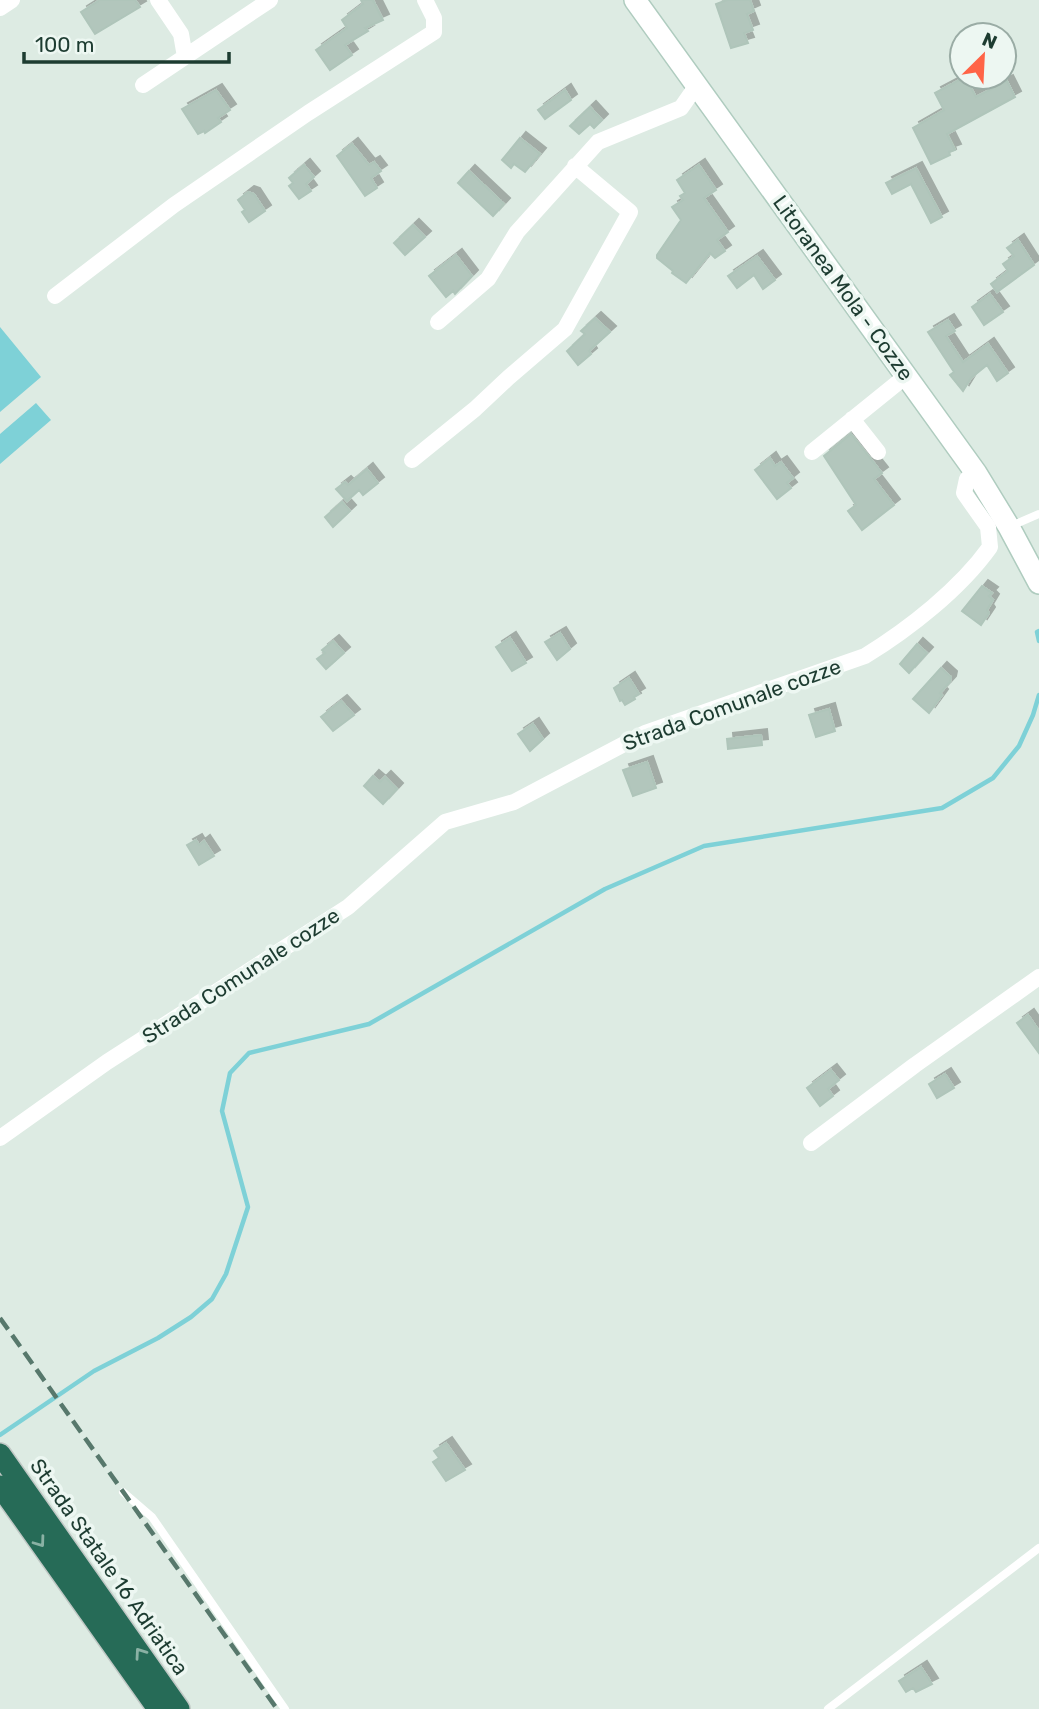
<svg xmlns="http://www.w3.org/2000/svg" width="1039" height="1709" font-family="Rubik,sans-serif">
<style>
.water{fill:#7ed1d7}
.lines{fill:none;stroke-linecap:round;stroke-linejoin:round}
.stream{stroke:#7ed1d7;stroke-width:4.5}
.building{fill:#b2c6bc;stroke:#afc5ba;stroke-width:2;filter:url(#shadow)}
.secondary-casing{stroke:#afccbf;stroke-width:24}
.highway-casing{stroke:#c0c8c5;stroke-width:24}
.lane{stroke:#fff;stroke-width:8}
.street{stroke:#fff;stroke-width:16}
.secondary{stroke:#fff;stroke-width:21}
.highway{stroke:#266b57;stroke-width:21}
.rail{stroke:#57786c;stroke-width:4.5;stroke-dasharray:14 7;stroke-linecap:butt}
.oneway{stroke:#8ab1a4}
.labels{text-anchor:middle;stroke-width:7;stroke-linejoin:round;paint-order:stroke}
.street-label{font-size:21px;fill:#1d3c31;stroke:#edf7f2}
</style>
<defs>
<filter id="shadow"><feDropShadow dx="6" dy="-6" stdDeviation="0" flood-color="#0004"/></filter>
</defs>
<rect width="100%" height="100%" fill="#ddebe3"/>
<path class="water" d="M 0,327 L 41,377 L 0,412 Z
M 36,403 L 51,420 L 0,464 L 0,434 Z"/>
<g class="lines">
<path class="stream" d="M 1039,631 L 1037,632 L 1039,641
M 0,1435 L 94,1371 L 158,1338 L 191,1317 L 212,1299 L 226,1274 L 248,1207 L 222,1111 L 230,1073 L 249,1053 L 369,1024 L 605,889 L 704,846 L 942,808 L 993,778 L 1019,746 L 1033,715 L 1039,695"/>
</g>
<path class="building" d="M 100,0 L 135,0 L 140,7 L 95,34 L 81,12 Z
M 361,0 L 373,0 L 383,20 L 365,28 L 368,31 L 345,45 L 352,55 L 330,70 L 316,50 L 347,28 L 342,20 L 363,4 Z
M 727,0 L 750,0 L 754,11 L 747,14 L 753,30 L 744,33 L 748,43 L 731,48 L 716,4 Z
M 965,77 L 976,97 L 1007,81 L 1015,97 L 947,134 L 955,150 L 949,152 L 950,155 L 931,164 L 913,128 L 944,110 L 935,93 Z
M 216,90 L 230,110 L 218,118 L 221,122 L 205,133 L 204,131 L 198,134 L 182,109 Z
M 565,90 L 571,100 L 545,119 L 538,110 Z
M 590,107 L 602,120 L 594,128 L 590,124 L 579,134 L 570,126 Z
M 520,138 L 540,154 L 525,172 L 514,164 L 511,168 L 502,160 Z
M 352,144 L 369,165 L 374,162 L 381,171 L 371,178 L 377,188 L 365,196 L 337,156 Z
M 304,165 L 314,177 L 306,184 L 311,191 L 299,199 L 289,186 L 293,183 L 289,178 Z
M 699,165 L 716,190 L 704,198 L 728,232 L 717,240 L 725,251 L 715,258 L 710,253 L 686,283 L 672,273 L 673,271 L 657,258 L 657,255 L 681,220 L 672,207 L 683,200 L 680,196 L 685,193 L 677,180 Z
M 916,168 L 942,217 L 931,223 L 911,184 L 892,194 L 886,183 Z
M 469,171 L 504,204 L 493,216 L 458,183 Z
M 248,192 L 254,194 L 265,211 L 249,222 L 242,212 L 245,210 L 238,200 Z
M 413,225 L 425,237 L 405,255 L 394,243 Z
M 1018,240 L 1034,265 L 997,292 L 991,284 L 1008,271 L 1003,264 L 1014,256 L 1007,248 Z
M 456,255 L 472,276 L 455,294 L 453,291 L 446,297 L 429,276 Z
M 757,256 L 775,280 L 763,289 L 754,275 L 737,288 L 728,276 Z
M 990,294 L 1003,312 L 984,325 L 972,307 Z
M 595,318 L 610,332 L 589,351 L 591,354 L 578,365 L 567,351 L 585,334 L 581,331 Z
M 948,320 L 955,331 L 946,336 L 963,362 L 988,344 L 1008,373 L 997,381 L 987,365 L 971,378 L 963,391 L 950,375 L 954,372 L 928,332 Z
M 851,434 L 882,473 L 874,479 L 894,505 L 862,530 L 848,511 L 856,505 L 824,456 Z
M 770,458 L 775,466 L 781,462 L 793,478 L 787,483 L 791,488 L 777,499 L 755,470 Z
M 367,469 L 378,483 L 363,495 L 359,490 L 347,501 L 336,489 L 345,482 L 348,485 Z
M 342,502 L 350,511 L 333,527 L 325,517 Z
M 982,586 L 992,593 L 989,596 L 993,600 L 987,610 L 989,613 L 981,625 L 962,611 Z
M 560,633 L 570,649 L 557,660 L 545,642 Z
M 510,638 L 526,663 L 512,671 L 496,647 Z
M 333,641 L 344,653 L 326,669 L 317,659 L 325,653 L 322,650 Z
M 917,644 L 927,653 L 909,673 L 900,664 Z
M 941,668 L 951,677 L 950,682 L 940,693 L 942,695 L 929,713 L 913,699 Z
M 629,678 L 639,694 L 634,697 L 635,699 L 625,705 L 622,700 L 620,701 L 614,688 Z
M 341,701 L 354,715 L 333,731 L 321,717 Z
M 829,709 L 835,731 L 816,737 L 809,715 Z
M 533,724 L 543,739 L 530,751 L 518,734 Z
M 761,735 L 762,745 L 728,749 L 727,739 Z
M 647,762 L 656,788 L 633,796 L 623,770 Z
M 373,776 L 380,782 L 385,777 L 397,789 L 383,804 L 364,786 Z
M 196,840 L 199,845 L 204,841 L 214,856 L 199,865 L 187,845 Z
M 1028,1015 L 1039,1031 L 1039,1053 L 1017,1023 Z
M 831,1070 L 839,1080 L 828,1089 L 833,1096 L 820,1106 L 807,1088 Z
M 945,1074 L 954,1088 L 937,1098 L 929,1084 Z
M 446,1443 L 465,1470 L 446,1481 L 433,1462 L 439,1458 L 434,1451 Z
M 921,1667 L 932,1684 L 916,1692 L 913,1688 L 906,1692 L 899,1681 Z"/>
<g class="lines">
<defs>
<path id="secondary" d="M 635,0 L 976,473 L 1009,527 L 1039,583"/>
<path id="highway" d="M 0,1454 L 179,1709
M 0,1486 L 158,1709"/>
</defs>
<use href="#secondary" class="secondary-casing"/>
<use href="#highway" class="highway-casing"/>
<path class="lane" d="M 1009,527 L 1039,514
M 123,1492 L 152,1517 L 285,1709
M 828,1709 L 1039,1548"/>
<path class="street" d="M 158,0 L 181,34 L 185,57
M 0,8 L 12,0
M 143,85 L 270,0
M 55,296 L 174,205 L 308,113 L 434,32 L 434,18 L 425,0
M 438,322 L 488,279 L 517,232 L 598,142 L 681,108 L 697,85
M 852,419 L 878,452
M 812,452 L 906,376
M 412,460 L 475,409 L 508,378 L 565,329 L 630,212 L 575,166
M 0,1138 L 107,1062 L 348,907 L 445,822 L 514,802 L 645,733 L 865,656 C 909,629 960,589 990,547 L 988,527 L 964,493 L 967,479 L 976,473
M 811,1143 L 915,1065 L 1039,977"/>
<use href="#secondary" class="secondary"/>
<use href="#highway" class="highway"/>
<path class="rail" d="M 0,1318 L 277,1709"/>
</g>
<defs><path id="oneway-chevron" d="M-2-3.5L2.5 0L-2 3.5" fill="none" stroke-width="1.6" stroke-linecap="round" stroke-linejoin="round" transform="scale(1.75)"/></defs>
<g class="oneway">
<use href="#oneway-chevron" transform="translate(40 1542) rotate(54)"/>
<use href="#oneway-chevron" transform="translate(140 1653) rotate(-125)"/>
</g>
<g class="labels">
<g class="street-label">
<text transform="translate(843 288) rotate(54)" y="7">Litoranea Mola - Cozze</text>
<text transform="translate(732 705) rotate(-20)" y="7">Strada Comunale cozze</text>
<text transform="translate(241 976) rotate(-33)" y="7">Strada Comunale cozze</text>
<text transform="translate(109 1567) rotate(55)" y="7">Strada Statale 16 Adriatica</text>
</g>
</g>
<g transform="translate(983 56) rotate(24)"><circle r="33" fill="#edf7f2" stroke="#9aaca5" stroke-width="2"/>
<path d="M0-5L12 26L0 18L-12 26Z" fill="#ff6447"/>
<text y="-10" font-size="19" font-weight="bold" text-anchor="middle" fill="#1d3c31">N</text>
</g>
<path d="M24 52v10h205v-10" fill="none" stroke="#1d3c31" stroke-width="3.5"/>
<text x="35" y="52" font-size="21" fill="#1d3c31" stroke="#edf7f2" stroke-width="5" paint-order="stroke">100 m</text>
</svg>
